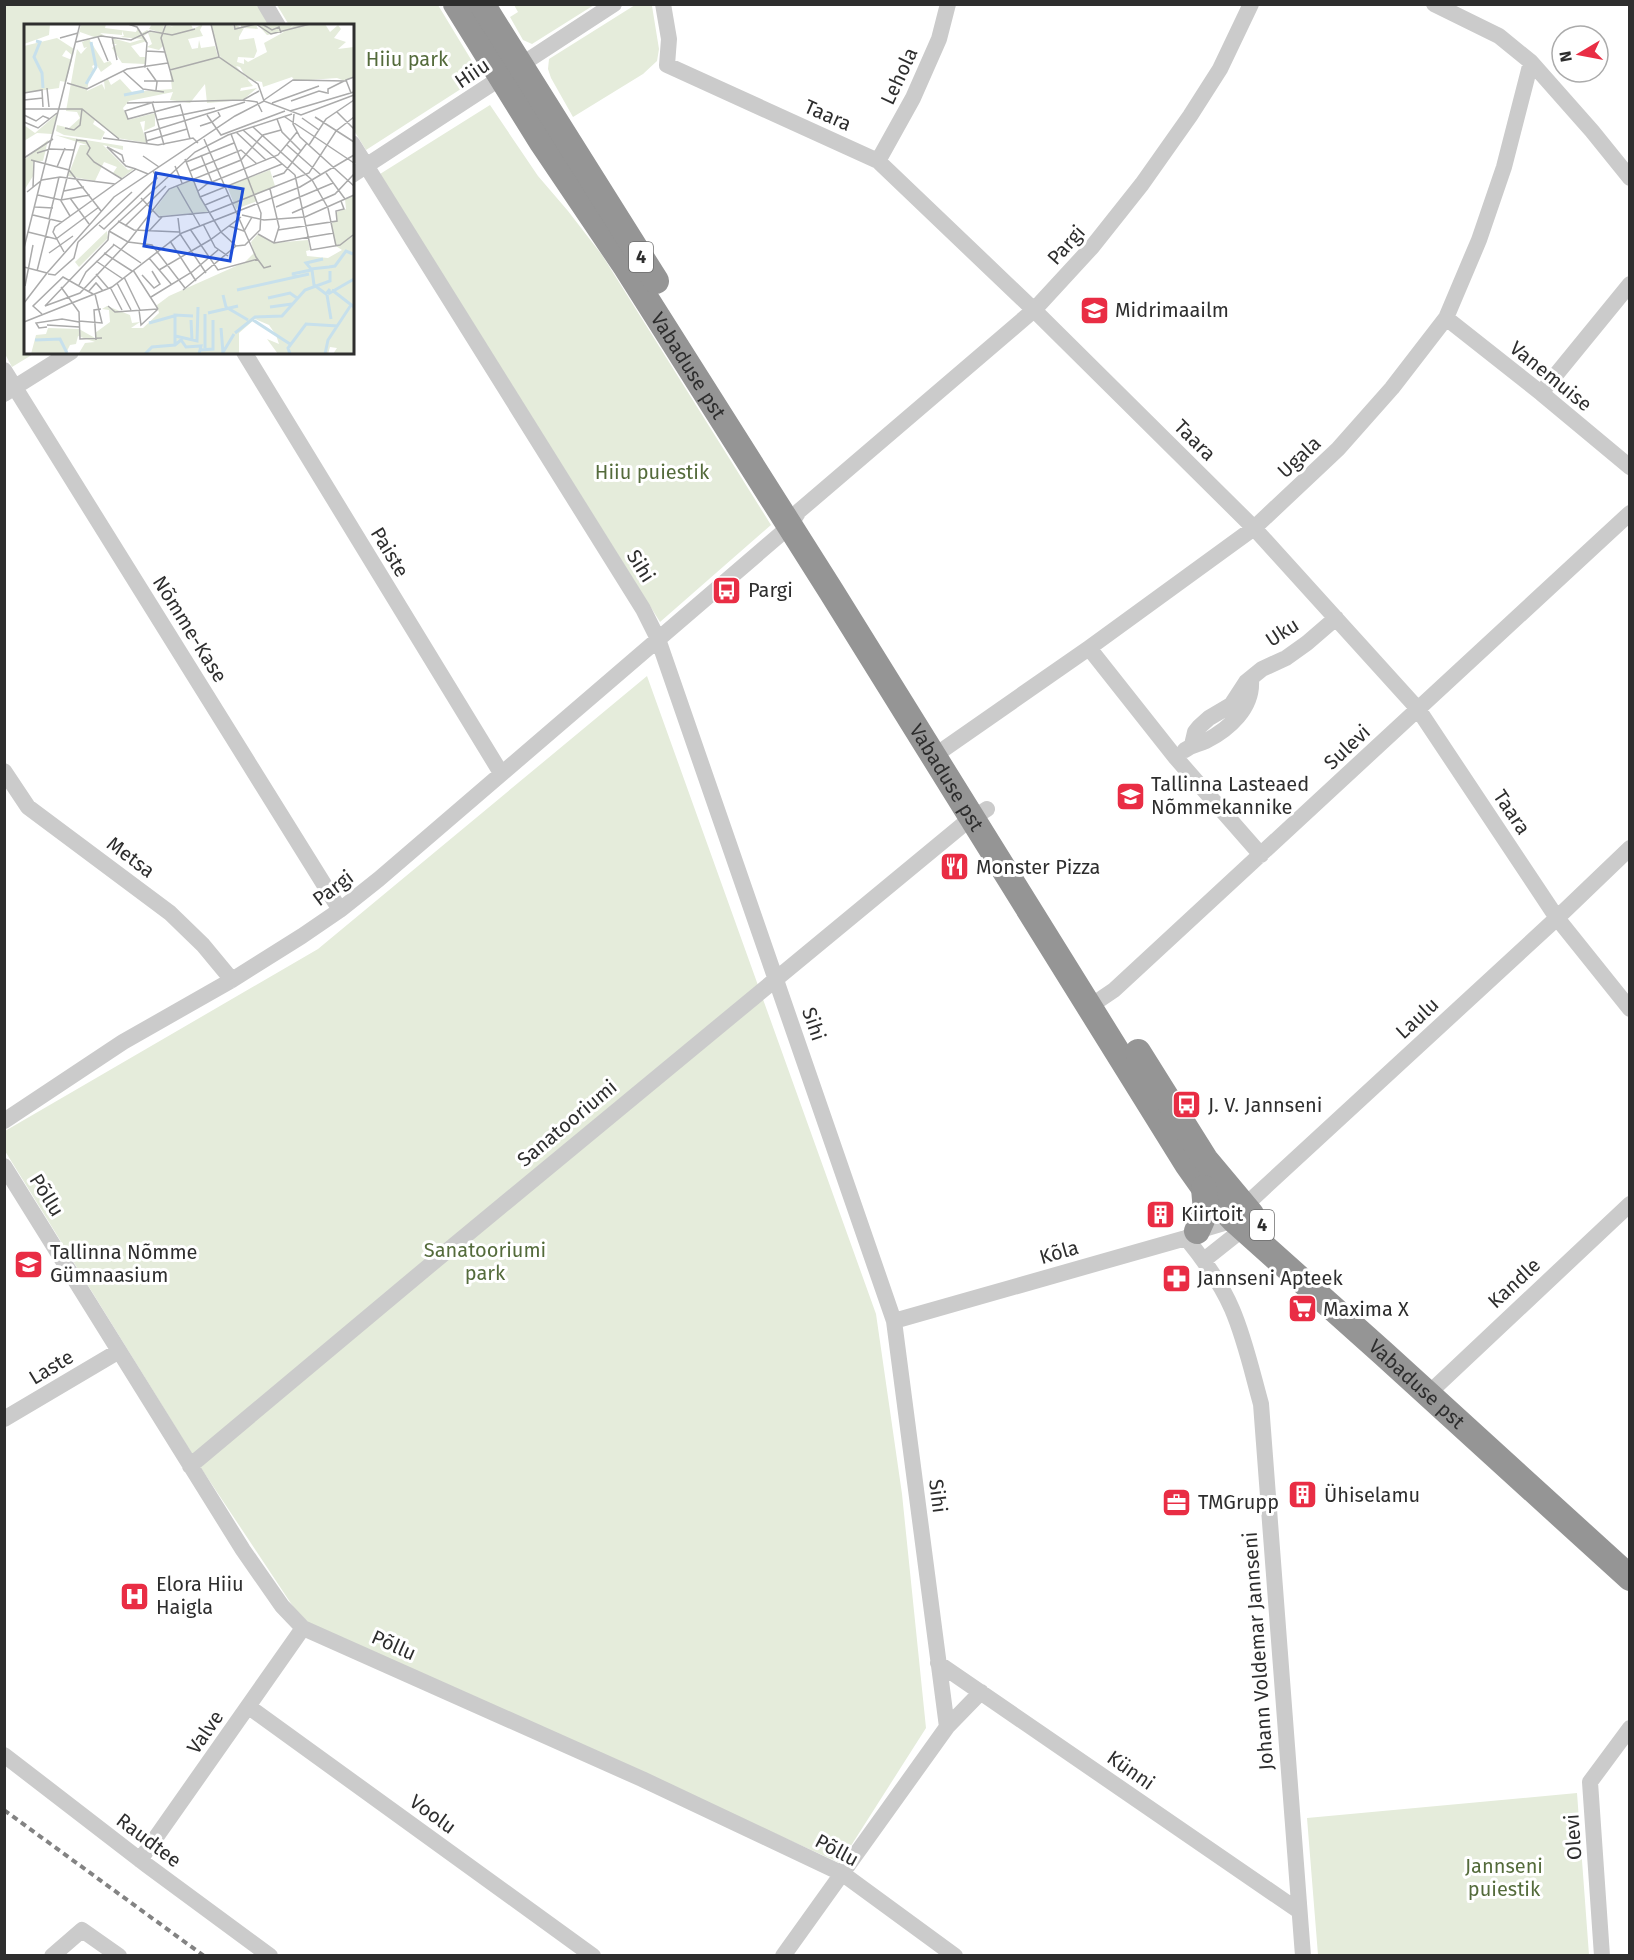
<svg xmlns="http://www.w3.org/2000/svg" width="1634" height="1960" font-family="'Fira Sans',sans-serif">
<style>
.green{fill:#e5ecdb}
.lines{fill:none;stroke-linecap:round;stroke-linejoin:round}
.minor{stroke:#cbcbcb;stroke-width:16}
.highway{stroke:#959595;stroke-width:26}
.rail{stroke:#838383;stroke-width:4;stroke-dasharray:6 4.5;stroke-linecap:butt}
.labels{text-anchor:middle;stroke-width:6;stroke-linejoin:round;paint-order:stroke}
.shield{fill:#fff;stroke:#6d6d6d;stroke-width:1.5}
.shield-label{font-size:18px;font-weight:bold;fill:#2e2e2e}
.park-label{font-size:20px;fill:#546b3b;stroke:#fff}
.street-label{font-size:20px;fill:#2e2e2e;stroke:#fff}
.poi-label{font-size:20px;fill:#2e2e2e;stroke:#fff;text-anchor:start}
.inset-river{fill:none;stroke:#c7e0ec;stroke-width:3}
.inset-road{fill:none;stroke:#ababab;stroke-width:1.5}
.view{fill:#1d4ed8;fill-opacity:0.15;stroke:#1d4ed8;stroke-width:3}
.inset-edge{fill:none;stroke:#2e2e2e;stroke-width:3}
</style>
<rect width="100%" height="100%" fill="#fff"/>
<path class="green" d="M 5,5 L 260,5 L 273,25 L 26,26 L 26,352 L 35,353 L 12,367 L 5,354 Z
M 277,5 L 438,5 L 481,76 L 366,150 L 353,129 L 352,26 L 289,25 Z
M 514,5 L 594,5 L 532,44 L 523,40 L 510,17 L 518,12 Z
M 635,5 L 652,6 L 659,49 L 657,61 L 643,74 L 573,117 L 551,78 L 548,69 L 549,59 Z
M 490,105 L 538,176 L 568,211 L 602,255 L 771,525 L 660,622 L 380,174 Z
M 647,676 L 876,1314 L 902,1494 L 926,1728 L 840,1863 L 309,1623 L 294,1608 L 199,1465 L 5,1151 L 5,1131 L 318,949 Z
M 1577,1793 L 1589,1955 L 1318,1955 L 1307,1818 Z"/>
<g class="lines">
<path class="minor" d="M 265,4 L 278,26
M 663,4 L 669,39 L 667,65 L 878,161 L 1034,310 L 1254,528 L 1418,709 L 1557,918 L 1630,1009
M 1434,4 L 1499,36 L 1531,62 L 1592,131 L 1630,178
M 352,143 L 643,609 L 658,639 L 894,1321 L 947,1727 L 783,1956
M 878,161 L 913,98 L 939,39 L 948,4
M 352,175 L 614,4
M 1446,318 L 1541,393 L 1630,467
M 244,352 L 501,773
M 4,370 L 340,910
M 1541,393 L 1630,284
M 4,394 L 71,352
M 1089,648 L 1176,758 L 1261,855
M 1192,745 L 1195,732 L 1199,727 L 1209,718 L 1231,705 L 1246,682 L 1262,669 L 1286,658 L 1307,643 L 1336,618
M 1185,750 C 1193,744 1197,745 1206,741 C 1229,729 1253,708 1251,680
M 934,756 L 1089,648 L 1254,528 L 1338,449 L 1392,388 L 1446,318 L 1479,240 L 1504,167 L 1531,62
M 4,771 L 28,807 L 170,913 L 203,945 L 232,980
M 1089,1007 L 1114,990 L 1630,513
M 4,1121 L 123,1042 L 232,980 L 302,936 L 340,910 L 379,879 L 790,526 L 799,511 L 1034,310 L 1092,247 L 1142,184 L 1190,116 L 1220,69 L 1251,4
M 4,1166 L 243,1550 L 282,1606 L 303,1628 L 642,1779 L 843,1874 L 955,1956
M 1186,1238 C 1204,1260 1221,1283 1232,1309 C 1245,1339 1252,1372 1261,1404 L 1303,1956
M 1204,1260 L 1243,1229 L 1244,1220
M 894,1321 L 1186,1238 L 1197,1231 L 1234,1220 L 1251,1200 L 1557,918 L 1630,848
M 1428,1394 L 1630,1204
M 4,1419 L 119,1351
M 190,1466 C 447,1250 706,1035 965,823 L 987,809
M 938,1663 L 1299,1911
M 249,1707 L 593,1956
M 947,1727 L 981,1692
M 4,1755 L 148,1866 L 270,1956
M 140,1860 L 303,1628
M 52,1956 L 82,1930 L 119,1956
M 1602,1956 L 1590,1782 L 1630,1728"/>
<g class="highway">
<path id="s1" d="M 456,4 L 541,141 L 626,267 L 831,591 L 1187,1164 L 1204,1188 L 1234,1220 L 1384,1354 L 1630,1578"/>
<path d="M 482,4 L 656,281"/>
<path d="M 1138,1052 L 1205,1159 L 1251,1214"/>
<path d="M 1197,1231 L 1206,1211 L 1204,1188"/>
</g>
<path class="rail" d="M 4,1810 L 204,1956"/>
</g>
<defs>
<symbol id="school-square" viewBox="-11 -11 22 22"><rect x="-9" y="-9" width="18" height="18" rx="4" fill="#e92d44" stroke="#fff"/><path d="M0-5L7-2L0 1L-7-2ZM-4 1L0 2.5L4 1V4Q0 6-4 4Z" fill="#fff"/></symbol>
<symbol id="bus-square" viewBox="-11 -11 22 22"><rect x="-9" y="-9" width="18" height="18" rx="4" fill="#e92d44" stroke="#fff"/><path d="M-5-6H5V4H4V6H2V4H-2V6H-4V4H-5ZM-3.5-4V0h7V-4ZM-3.5 1.2v1.5H-2V1.2ZM2 1.2v1.5H3.5V1.2Z" fill="#fff"/></symbol>
<symbol id="restaurant-square" viewBox="-11 -11 22 22"><rect x="-9" y="-9" width="18" height="18" rx="4" fill="#e92d44" stroke="#fff"/><path d="M-5-6h1v4h1v-4h1v4h1v-4h1v5L-1.5 .5V6h-2V.5L-5-1ZM5-6V6H3V1.5H1.5Q1.5-4 5-6Z" fill="#fff"/></symbol>
<symbol id="building-square" viewBox="-11 -11 22 22"><rect x="-9" y="-9" width="18" height="18" rx="4" fill="#e92d44" stroke="#fff"/><path d="M-4-6H4V6H1V3H-1V6H-4ZM-2.5-4.3h1.7v1.8h-1.7ZM.8-4.3h1.7v1.8H.8ZM-2.5-1h1.7V.8h-1.7ZM.8-1h1.7V.8H.8Z" fill="#fff"/></symbol>
<symbol id="pharmacy-square" viewBox="-11 -11 22 22"><rect x="-9" y="-9" width="18" height="18" rx="4" fill="#e92d44" stroke="#fff"/><path d="M-2-6h4v4h4v4h-4v4h-4v-4h-4v-4h4Z" fill="#fff"/></symbol>
<symbol id="supermarket-square" viewBox="-11 -11 22 22"><rect x="-9" y="-9" width="18" height="18" rx="4" fill="#e92d44" stroke="#fff"/><path d="M-6-5.5h2.5l.6 2H6L4.5 2H-2.5L-4.4-4H-6ZM-1.5 3.2a1.3 1.3 0 1 0 .1 0ZM3 3.2a1.3 1.3 0 1 0 .1 0Z" fill="#fff"/></symbol>
<symbol id="office-square" viewBox="-11 -11 22 22"><rect x="-9" y="-9" width="18" height="18" rx="4" fill="#e92d44" stroke="#fff"/><path d="M-6-3h4V-5.5h4V-3h4V5H-6ZM-1-4.5V-3h2v-1.5ZM-6 0V1H6V0Z" fill="#fff"/></symbol>
<symbol id="hospital-square" viewBox="-11 -11 22 22"><rect x="-9" y="-9" width="18" height="18" rx="4" fill="#e92d44" stroke="#fff"/><path d="M-5-5h3v3.5h4V-5h3V5h-3V1.5h-4V5h-3Z" fill="#fff"/></symbol>
</defs>
<g fill-rule="evenodd">
<use href="#school-square" x="1078" y="294" width="33" height="33"/>
<use href="#bus-square" x="710" y="574" width="33" height="33"/>
<use href="#school-square" x="1114" y="780" width="33" height="33"/>
<use href="#restaurant-square" x="938" y="850" width="33" height="33"/>
<use href="#bus-square" x="1170" y="1088" width="33" height="33"/>
<use href="#building-square" x="1144" y="1198" width="33" height="33"/>
<use href="#school-square" x="12" y="1248" width="33" height="33"/>
<use href="#pharmacy-square" x="1160" y="1262" width="33" height="33"/>
<use href="#supermarket-square" x="1286" y="1292" width="33" height="33"/>
<use href="#building-square" x="1286" y="1478" width="33" height="33"/>
<use href="#office-square" x="1160" y="1486" width="33" height="33"/>
<use href="#hospital-square" x="118" y="1580" width="33" height="33"/>
</g>
<g class="labels">
<g class="shield">
<rect x="629" y="242" width="24" height="30" rx="4.5"/>
<rect x="1250" y="1210" width="24" height="30" rx="4.5"/>
</g>
<g class="shield-label">
<text x="641" y="263">4</text>
<text x="1262" y="1231">4</text>
</g>
<g class="park-label">
<text x="407" y="66">Hiiu park</text>
<text x="652" y="479">Hiiu puiestik</text>
<text x="485" y="1257">Sanatooriumi<tspan x="485" dy="23">park</tspan></text>
<text x="1504" y="1873">Jannseni<tspan x="1504" dy="23">puiestik</tspan></text>
</g>
<g class="street-label">
<text transform="translate(472 73) rotate(-34)" y="7">Hiiu</text>
<text transform="translate(899 76) rotate(-65)" y="7">Lehola</text>
<text transform="translate(828 115) rotate(24)" y="7">Taara</text>
<text transform="translate(1066 245) rotate(-48)" y="7">Pargi</text>
<text dy="7" stroke="none"><textPath href="#s1" startOffset="430">Vabaduse pst</textPath></text>
<text transform="translate(1551 376) rotate(39)" y="7">Vanemuise</text>
<text transform="translate(1195 440) rotate(45)" y="7">Taara</text>
<text transform="translate(1299 457) rotate(-43)" y="7">Ugala</text>
<text transform="translate(390 552) rotate(59)" y="7">Paiste</text>
<text transform="translate(641 566) rotate(58)" y="7">Sihi</text>
<text transform="translate(190 629) rotate(58)" y="7">Nõmme-Kase</text>
<text transform="translate(1282 632) rotate(-33)" y="7">Uku</text>
<text transform="translate(1347 747) rotate(-43)" y="7">Sulevi</text>
<text dy="7" stroke="none"><textPath href="#s1" startOffset="916">Vabaduse pst</textPath></text>
<text transform="translate(1512 812) rotate(56)" y="7">Taara</text>
<text transform="translate(131 857) rotate(37)" y="7">Metsa</text>
<text transform="translate(333 888) rotate(-37)" y="7">Pargi</text>
<text transform="translate(1417 1018) rotate(-43)" y="7">Laulu</text>
<text transform="translate(814 1024) rotate(71)" y="7">Sihi</text>
<text transform="translate(567 1123) rotate(-40)" y="7">Sanatooriumi</text>
<text transform="translate(47 1195) rotate(58)" y="7">Põllu</text>
<text transform="translate(1059 1252) rotate(-16)" y="7">Kõla</text>
<text transform="translate(1514 1283) rotate(-43)" y="7">Kandle</text>
<text transform="translate(51 1367) rotate(-31)" y="7">Laste</text>
<text dy="7" stroke="none"><textPath href="#s1" startOffset="1690">Vabaduse pst</textPath></text>
<text transform="translate(938 1496) rotate(83)" y="7">Sihi</text>
<text transform="translate(394 1645) rotate(24)" y="7">Põllu</text>
<text transform="translate(1258 1651) rotate(-94)" y="7">Johann Voldemar Jannseni</text>
<text transform="translate(205 1732) rotate(-55)" y="7">Valve</text>
<text transform="translate(1131 1770) rotate(35)" y="7">Künni</text>
<text transform="translate(433 1814) rotate(36)" y="7">Voolu</text>
<text transform="translate(1573 1837) rotate(-94)" y="7">Olevi</text>
<text transform="translate(149 1840) rotate(37)" y="7">Raudtee</text>
<text transform="translate(837 1850) rotate(28)" y="7">Põllu</text>
</g>
<g class="poi-label">
<text x="1115" y="317">Midrimaailm</text>
<text x="748" y="597">Pargi</text>
<text x="1151" y="791">Tallinna Lasteaed<tspan x="1151" dy="23">Nõmmekannike</tspan></text>
<text x="976" y="874">Monster Pizza</text>
<text x="1208" y="1112">J. V. Jannseni</text>
<text x="1181" y="1221">Kiirtoit</text>
<text x="50" y="1259">Tallinna Nõmme<tspan x="50" dy="23">Gümnaasium</tspan></text>
<text x="1197" y="1285">Jannseni Apteek</text>
<text x="1323" y="1316">Maxima X</text>
<text x="1324" y="1502">Ühiselamu</text>
<text x="1198" y="1509">TMGrupp</text>
<text x="156" y="1591">Elora Hiiu<tspan x="156" dy="23">Haigla</tspan></text>
</g>
</g>
<g transform="translate(24 24)">
<rect width="330" height="330" fill="#fff"/>
<path d="M 0,0 L 26,0 L 25,11 L 0,20 ZM 57,0 L 82,0 L 81,4 L 112,8 L 114,4 L 118,9 L 123,6 L 125,7 L 115,13 L 126,8 L 138,9 L 125,5 L 128,0 L 141,0 L 139,5 L 142,1 L 150,3 L 143,0 L 167,0 L 169,5 L 179,0 L 176,6 L 179,12 L 164,15 L 168,25 L 174,24 L 175,16 L 177,24 L 191,22 L 194,33 L 171,40 L 194,33 L 200,37 L 194,30 L 188,3 L 187,9 L 188,0 L 208,0 L 211,5 L 211,0 L 217,4 L 217,0 L 232,0 L 234,5 L 220,4 L 215,13 L 215,16 L 230,14 L 233,27 L 230,34 L 214,33 L 213,38 L 220,40 L 220,35 L 224,38 L 243,28 L 240,19 L 260,8 L 243,11 L 233,0 L 270,0 L 266,4 L 272,0 L 301,0 L 306,8 L 314,1 L 317,5 L 310,14 L 322,18 L 314,25 L 330,23 L 330,52 L 321,57 L 313,54 L 271,57 L 268,53 L 239,63 L 238,58 L 223,55 L 216,43 L 212,42 L 229,62 L 217,64 L 216,67 L 233,64 L 219,76 L 183,79 L 181,60 L 166,79 L 146,76 L 149,68 L 105,77 L 99,84 L 104,96 L 131,89 L 131,102 L 120,107 L 121,97 L 116,98 L 123,119 L 93,114 L 71,96 L 69,100 L 81,108 L 77,116 L 40,111 L 32,107 L 33,101 L 45,104 L 56,94 L 53,88 L 42,87 L 53,25 L 57,30 L 63,23 L 60,24 L 58,18 L 65,15 L 80,39 L 86,37 L 88,40 L 77,48 L 72,40 L 68,42 L 70,47 L 66,50 L 63,67 L 78,60 L 81,66 L 80,57 L 84,55 L 87,61 L 96,55 L 108,68 L 148,65 L 146,47 L 154,44 L 146,46 L 139,22 L 135,26 L 123,23 L 128,20 L 124,9 L 120,12 L 123,17 L 107,22 L 116,33 L 121,33 L 121,40 L 98,39 L 88,24 L 93,20 L 88,20 L 88,14 L 106,19 L 119,15 L 96,13 L 100,12 L 98,7 L 98,11 L 76,9 L 81,12 L 70,13 L 56,8 L 54,14 ZM 33,14 L 50,25 L 49,32 L 42,26 L 38,32 L 48,36 L 42,58 L 36,57 L 35,64 L 0,69 L 0,22 ZM 33,90 L 28,110 L 13,109 L 0,117 L 0,101 L 11,109 ZM 31,111 L 99,122 L 99,126 L 79,121 L 104,146 L 111,144 L 98,154 L 89,149 L 93,143 L 80,138 L 71,157 L 44,152 L 56,121 L 63,121 ZM 24,116 L 19,137 L 9,138 L 9,152 L 1,165 L 0,136 ZM 246,146 L 251,162 L 231,171 L 233,177 L 212,185 L 203,162 ZM 169,156 L 184,188 L 136,192 L 130,187 L 145,166 ZM 330,171 L 330,330 L 309,330 L 313,324 L 306,323 L 304,330 L 254,330 L 243,315 L 255,320 L 252,311 L 245,301 L 231,295 L 215,309 L 215,330 L 7,330 L 12,311 L 22,310 L 24,304 L 55,305 L 71,314 L 71,309 L 86,298 L 85,286 L 78,285 L 83,282 L 106,291 L 108,299 L 116,298 L 107,304 L 119,304 L 135,289 L 133,281 L 145,272 L 221,238 L 230,229 L 227,218 L 234,210 L 249,219 L 284,216 L 286,226 L 282,227 L 283,232 L 304,234 L 318,226 L 312,222 L 307,199 L 313,197 L 312,188 L 322,185 L 321,175 ZM 54,312 L 71,318 L 61,319 L 55,329 L 42,329 L 46,321 L 52,320 ZM 83,207 L 84,214 L 55,243 L 51,238 Z" fill="#e5ecdb" fill-rule="evenodd"/>
<path class="inset-river" d="M 12,17 L 16,18 L 10,33 L 18,49 L 19,64M 62,60 L 72,43 L 67,18M 100,71 L 120,67M 299,235 L 282,239 L 287,245 L 305,243 L 311,242 L 322,227 L 329,230M 288,246 L 290,261 L 302,270 L 306,265M 274,251 L 268,250 L 287,246M 213,266 L 285,250M 308,266 L 330,283M 304,270 L 330,255M 199,271 L 202,283 L 224,296M 303,271 L 307,295M 244,274 L 266,269 L 273,274M 246,283 L 268,280M 184,289 L 214,282M 181,290 L 181,324M 167,296 L 168,316M 229,296 L 266,320M 125,299 L 150,292M 197,304 L 199,329M 211,309 L 231,293 L 258,292 L 281,266 L 306,257 L 306,247M 151,311 L 151,291 L 169,292M 11,316 L 36,315 L 43,329M 151,321 L 151,312 L 173,317 L 174,283M 176,326 L 189,325 L 189,296M 121,330 L 128,323 L 151,321 L 157,316 L 162,323 L 177,322 L 175,330M 198,330 L 210,310M 266,330 L 264,324 L 282,300 L 314,302M 301,330 L 304,316 L 327,281"/>
<path class="inset-road" d="M 104,0 L 113,3 L 123,19 L 121,44M 187,0 L 195,33 L 234,60 L 240,77M 210,0 L 211,5 L 232,0M 232,0 L 247,10 L 286,0M 238,0 L 248,6 L 255,3 L 257,9M 74,13 L 84,37M 88,13 L 93,36M 36,14 L 54,9M 52,18 L 77,12 L 107,16 L 126,7 L 148,11 L 171,5M 122,27 L 141,28M 123,44 L 133,58 L 132,66M 146,46 L 195,33M 99,47 L 119,65 L 140,68M 120,57 L 149,57 L 137,14 L 142,0M 43,59 L 63,65 L 103,45 L 144,39M 23,64 L 25,83M 0,69 L 18,66 L 19,83M 327,69 L 322,56 L 330,53M 304,70 L 304,65 L 320,57M 0,76 L 19,74M 219,76 L 235,67M 240,76 L 269,56 L 322,57M 267,77 L 295,67 L 303,69M 128,78 L 140,121M 130,78 L 101,87 L 104,95 L 156,81M 103,79 L 219,76 L 233,78 L 238,88M 248,79 L 295,62M 156,80 L 166,115M 0,85 L 58,85 L 95,115M 266,87 L 330,68M 313,88 L 330,105M 270,90 L 269,100 L 276,113 L 330,162M 0,91 L 12,97 L 19,92 L 26,95M 183,91 L 197,111 L 261,87M 261,93 L 330,139M 291,93 L 330,118M 278,94 L 295,106M 253,95 L 258,108 L 277,127M 133,96 L 191,84M 0,98 L 14,104 L 33,89M 176,102 L 188,98 L 196,92 L 194,88M 229,103 L 288,156 L 304,184 L 312,222M 41,104 L 50,106 L 56,101 L 58,85M 219,106 L 271,151M 212,108 L 242,136M 79,114 L 134,121 L 169,114 L 174,119M 180,115 L 232,233 L 240,244 L 247,242M 53,116 L 62,117 L 66,124 L 63,130 L 70,138 L 98,155M 122,117 L 163,105M 123,120 L 121,109 L 221,78M 263,121 L 297,151M 285,121 L 302,95 L 330,76M 13,129 L 26,125 L 50,126M 177,131 L 188,158M 119,132 L 135,143M 0,134 L 29,115M 161,135 L 176,173 L 197,208 L 212,222 L 221,221 L 236,206 L 237,189 L 207,110M 7,136 L 45,146 L 77,187M 100,138 L 98,131 L 83,123 L 102,142 L 112,145M 162,138 L 210,119M 151,142 L 158,159M 33,143 L 41,124M 166,147 L 217,126 L 233,140M 302,149 L 321,175M 271,151 L 287,226 L 316,221 L 329,211M 249,153 L 260,149 L 283,119M 153,162 L 176,202M 9,163 L 10,137M 246,165 L 255,203 L 250,219M 40,167 L 60,163M 174,167 L 183,160 L 254,131 L 273,108M 3,168 L 18,156 L 36,153 L 91,160M 14,171 L 37,176 L 66,171M 176,173 L 258,140M 46,174 L 65,200M 117,174 L 135,193 L 187,188 L 285,149 L 312,107 L 330,93M 181,181 L 205,171M 11,183 L 29,184M 252,183 L 309,159M 268,189 L 311,170 L 330,150M 9,191 L 38,198M 218,191 L 240,196 L 281,193 L 330,171M 46,192 L 37,177 L 53,115M 154,194 L 156,210 L 182,249M 25,195 L 35,153M 94,197 L 110,206 L 155,208M 179,200 L 191,223 L 204,232M 75,201 L 80,205 L 133,154 L 129,147M 101,202 L 142,162M 205,202 L 220,207 L 228,193M 166,205 L 194,246 L 234,235M 254,206 L 313,197 L 312,187 L 320,185 L 317,177M 85,207 L 84,216 L 21,282 L 56,269 L 104,218 L 145,165 L 217,136 L 239,111 L 257,106M 85,207 L 171,128 L 204,111 L 268,90M 85,207 L 104,218 L 128,221 L 161,264M 125,207 L 138,193M 4,208 L 32,215 L 75,183M 234,210 L 250,219 L 310,209M 146,217 L 172,257M 54,218 L 108,168M 89,220 L 117,239M 0,224 L 56,0M 40,228 L 29,208 L 31,203 L 112,145 L 124,150M 25,229 L 49,212M 80,229 L 108,247M 125,234 L 148,261M 72,237 L 99,255M 0,243 L 23,249M 109,246 L 134,285M 135,246 L 186,216 L 217,193M 13,247 L 26,195M 23,249 L 90,173 L 211,92 L 240,77 L 277,91 L 330,71M 24,250 L 31,251 L 50,234 L 54,218M 72,250 L 84,264M 118,251 L 130,264 L 136,260 L 128,247M 100,253 L 116,286M 93,259 L 107,286M 55,261 L 62,248 L 90,221M 1,262 L 9,221M 37,263 L 55,288 L 56,315 L 78,314M 86,263 L 98,286M 159,266 L 212,222M 65,267 L 72,259 L 79,267M 127,273 L 168,248 L 194,226M 0,279 L 23,249M 84,282 L 91,288 L 134,285M 115,286 L 117,301 L 134,285M 18,290 L 9,282 L 39,253 L 69,270M 55,297 L 78,299 L 71,270M 0,298 L 88,263 L 158,209 L 276,163 L 330,131M 23,301 L 55,303M 23,303 L 15,304 L 12,299 L 38,295 L 55,298M 72,316 L 70,286 L 77,285"/>
<path class="view" d="M 132,149 L 219,165 L 206,237 L 120,222 Z"/>
<rect width="330" height="330" class="inset-edge"/>
</g>
<rect width="1634" height="1960" fill="none" stroke="#2e2e2e" stroke-width="12"/>
<g transform="translate(1580 54) rotate(260)"><circle r="28" fill="#ffffff" stroke="#ababab" stroke-width="1.5"/>
<path d="M0-4.5L10 22L0 15L-10 22Z" fill="#e92d44"/>
<text y="-9" font-size="16" font-weight="bold" text-anchor="middle" fill="#2e2e2e">N</text>
</g>
</svg>
